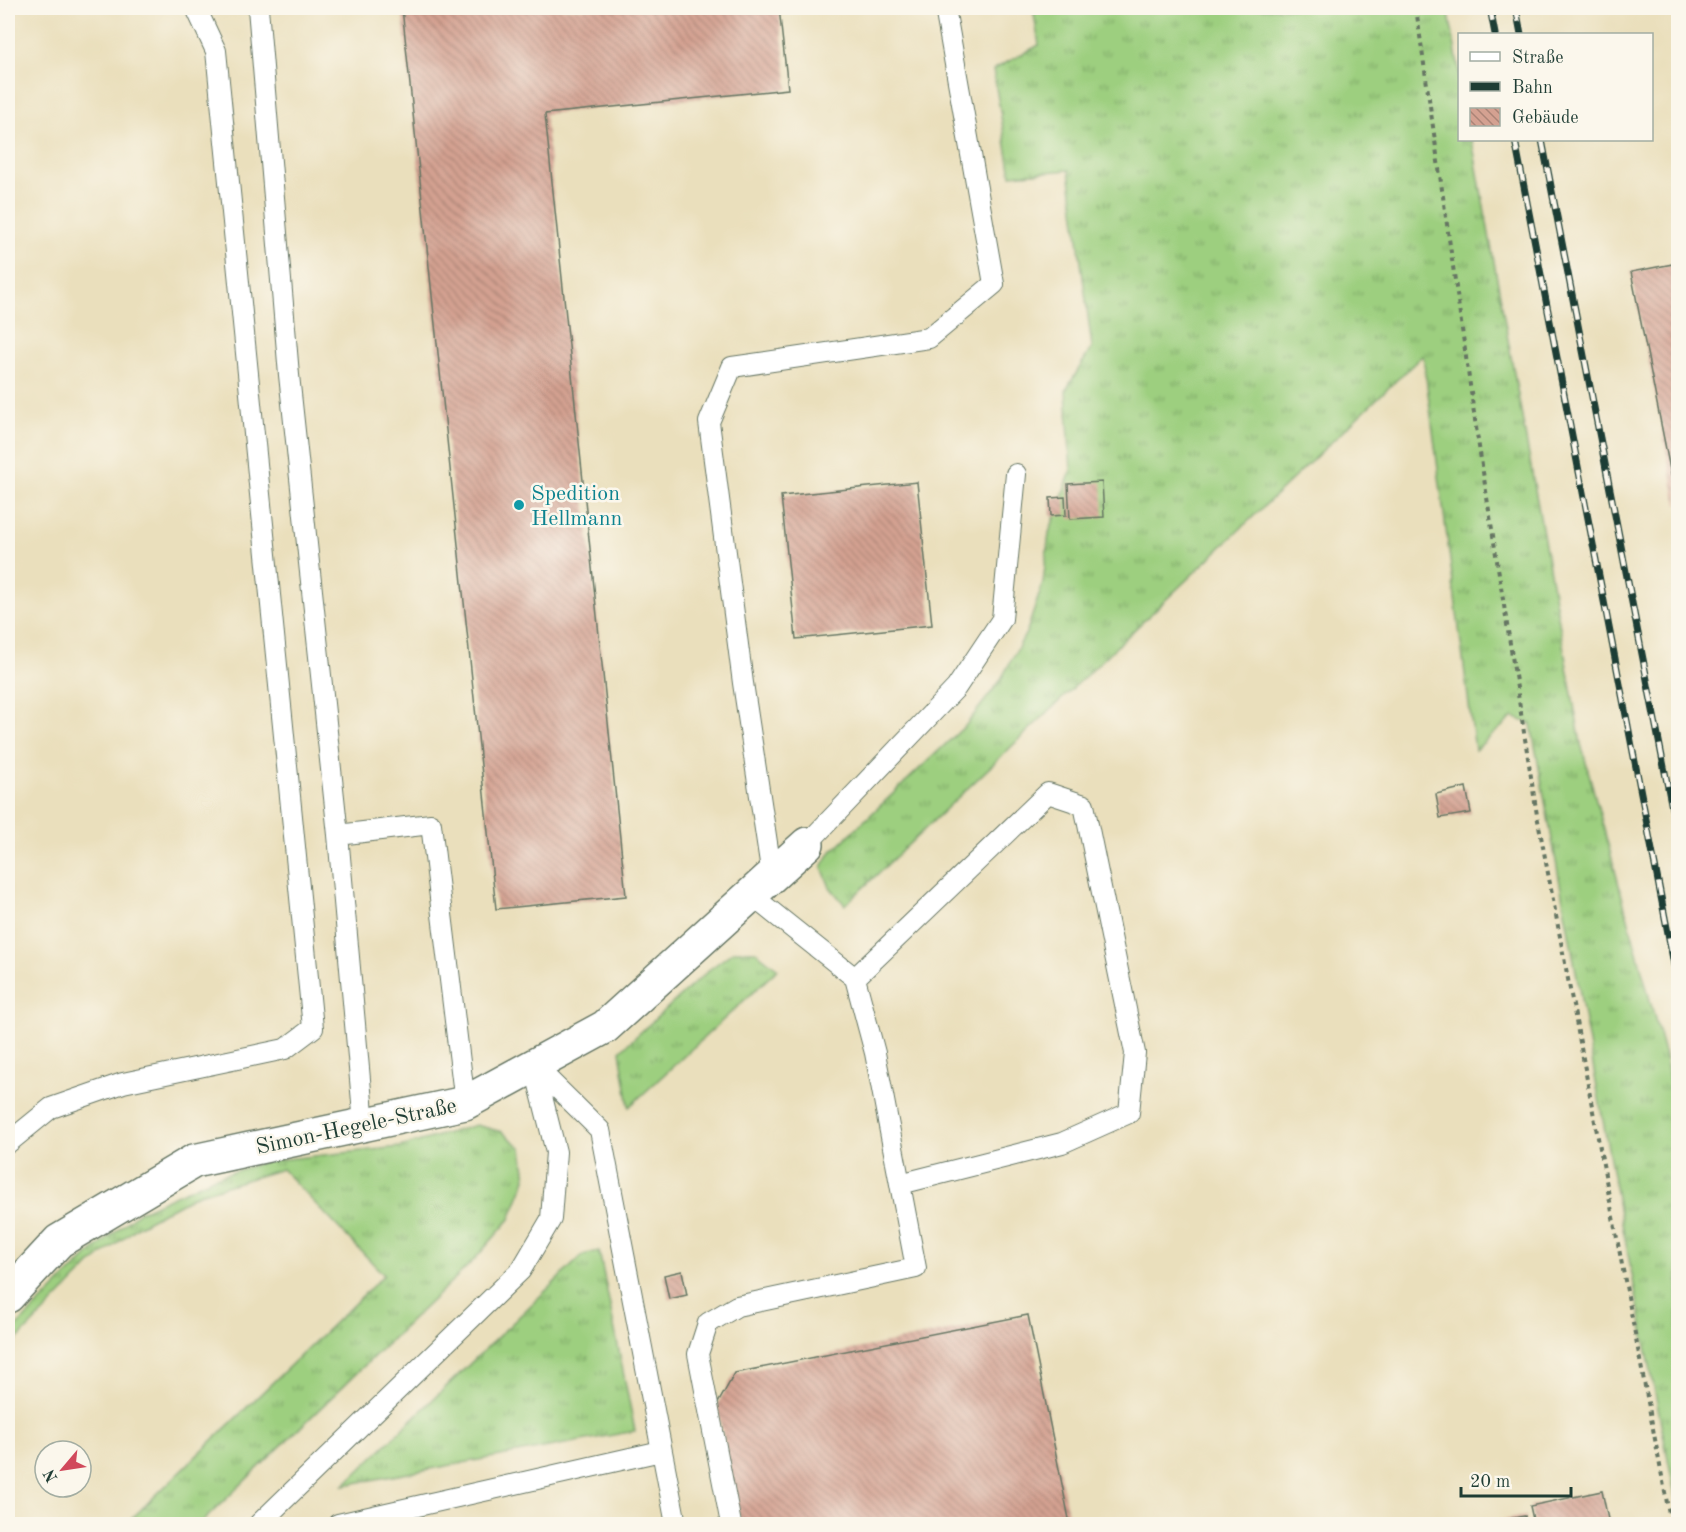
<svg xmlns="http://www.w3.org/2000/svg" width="1686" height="1532" font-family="'Old Standard TT',serif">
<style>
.grass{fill:url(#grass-tufts);stroke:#5e865a;stroke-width:1.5}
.building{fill:url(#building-back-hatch)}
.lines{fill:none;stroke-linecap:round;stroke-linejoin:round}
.service-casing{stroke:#667664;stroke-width:22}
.minor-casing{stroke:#667664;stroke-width:36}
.path{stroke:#667664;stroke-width:4;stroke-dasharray:4.5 4.5;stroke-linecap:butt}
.service{stroke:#fff;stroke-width:20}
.minor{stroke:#fff;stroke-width:33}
.rail-casing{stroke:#1f3d34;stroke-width:7}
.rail{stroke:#fbf7ec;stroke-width:4.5;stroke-dasharray:14;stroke-linecap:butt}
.culture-dot{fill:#0f9aa8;stroke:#fbf7ec;stroke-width:2}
.labels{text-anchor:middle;stroke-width:5;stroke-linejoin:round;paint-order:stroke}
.culture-label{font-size:22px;fill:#0d838f;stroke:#fbf7ec;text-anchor:start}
.street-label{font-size:22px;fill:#1f3d34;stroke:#fbf7ec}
</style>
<defs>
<pattern id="grass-tufts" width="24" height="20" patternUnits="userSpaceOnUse" patternTransform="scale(1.5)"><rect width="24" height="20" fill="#9dcf7f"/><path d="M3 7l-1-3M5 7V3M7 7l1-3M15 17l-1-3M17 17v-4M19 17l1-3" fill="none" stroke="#7fa969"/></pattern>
<pattern id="building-back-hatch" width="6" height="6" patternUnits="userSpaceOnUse" patternTransform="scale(1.5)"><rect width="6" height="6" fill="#d4a191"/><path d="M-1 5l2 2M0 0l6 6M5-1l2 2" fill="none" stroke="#ab8477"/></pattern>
</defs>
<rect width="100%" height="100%" fill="#fbf7ec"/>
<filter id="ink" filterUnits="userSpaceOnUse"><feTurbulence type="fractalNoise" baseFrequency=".0167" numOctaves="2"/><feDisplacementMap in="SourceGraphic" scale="12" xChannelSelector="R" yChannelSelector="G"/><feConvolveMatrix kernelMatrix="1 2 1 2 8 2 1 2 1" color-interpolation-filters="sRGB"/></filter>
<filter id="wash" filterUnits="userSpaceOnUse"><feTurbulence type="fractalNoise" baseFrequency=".008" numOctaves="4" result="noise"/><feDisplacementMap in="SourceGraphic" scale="24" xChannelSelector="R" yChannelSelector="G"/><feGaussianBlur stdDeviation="1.35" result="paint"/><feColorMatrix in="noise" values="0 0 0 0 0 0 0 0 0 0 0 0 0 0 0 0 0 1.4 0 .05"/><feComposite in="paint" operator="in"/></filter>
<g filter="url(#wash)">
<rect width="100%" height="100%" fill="#eadfbc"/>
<path class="grass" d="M 1033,8 L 1448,8 L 1459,70 L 1460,140 L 1472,140 L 1581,744 L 1665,1056 L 1678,1127 L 1678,1510 L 1618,1203 L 1531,724 L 1513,717 L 1475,750 L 1423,355 L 845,905 L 830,887 L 822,867 L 830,853 L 966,725 L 1000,681 L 1027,631 L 1043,583 L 1049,533 L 1071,471 L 1066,390 L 1092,347 L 1069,170 L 1011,175 L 993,70 L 1039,45 Z
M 734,951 L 755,951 L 778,969 L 629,1107 L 620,1051 L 710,969 Z
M 476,1125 L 502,1132 L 522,1148 L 526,1179 L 510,1219 L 474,1260 L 200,1524 L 126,1524 L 384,1275 L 282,1169 L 196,1195 L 139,1226 L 92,1263 L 8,1349 L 8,1335 L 87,1256 L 139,1212 L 213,1178 L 267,1161 L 400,1147 Z
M 599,1251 L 635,1431 L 344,1485 L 583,1255 Z"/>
<g id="blocks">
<path class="building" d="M 402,8 L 779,8 L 788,89 L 545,114 L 626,896 L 496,909 Z
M 1678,263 L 1678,505 L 1677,505 L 1631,272 Z
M 917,482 L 932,625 L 796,639 L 781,496 Z
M 1102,482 L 1104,517 L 1070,519 L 1068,484 Z
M 1065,497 L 1066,515 L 1051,516 L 1050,498 Z
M 1466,787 L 1471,813 L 1440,818 L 1436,794 Z
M 682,1271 L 687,1295 L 669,1299 L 664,1275 Z
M 1028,1315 L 1070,1524 L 740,1524 L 717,1405 L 735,1373 Z
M 1602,1491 L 1609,1524 L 1534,1524 L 1530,1506 Z
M 1525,1516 L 1526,1524 L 1487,1524 L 1486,1523 Z"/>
</g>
</g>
<g filter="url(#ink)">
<use href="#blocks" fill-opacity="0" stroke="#667664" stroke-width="1.5"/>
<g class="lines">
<defs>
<path id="service" d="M 258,8 L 289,375 L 338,835
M 807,844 L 956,688 L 1002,619 L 1016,474
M 772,876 L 743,683 L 709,422 L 732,367 L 929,338 L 994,284 L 945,8
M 855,978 L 1048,793 L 1084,805 L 1135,1053 L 1129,1113 L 1062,1143 L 900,1184
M 364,1124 L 338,835 L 431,824 L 465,1103
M 8,1143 L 51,1108 L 123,1083 L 285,1049 L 313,1028 L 216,51 L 196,8
M 259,1524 L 521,1270 L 551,1219 L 556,1152 L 534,1065 L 600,1130 L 676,1524
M 338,1524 L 661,1451
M 731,1524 L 698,1354 L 708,1323 L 737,1306 L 916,1268 L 875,1053 L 855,978 L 751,895"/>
<path id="minor" d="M 8,1296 L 59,1241 L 194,1161 L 465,1103 L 605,1027 L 807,844"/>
</defs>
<use href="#service" class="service-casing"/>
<use href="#minor" class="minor-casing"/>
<path class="path" d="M 1416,8 L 1477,434 L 1537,815 L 1671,1524"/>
<use href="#service" class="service"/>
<use href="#minor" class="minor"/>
<defs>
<path id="rail" d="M 1490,8 L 1495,34
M 1516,8 L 1521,34
M 1515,140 L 1678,985
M 1542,140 L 1678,839"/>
</defs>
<use href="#rail" class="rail-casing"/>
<use href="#rail" class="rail"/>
</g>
</g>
<circle class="culture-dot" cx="519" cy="505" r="6"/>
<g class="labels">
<g class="culture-label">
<text x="531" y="500">Spedition<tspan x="531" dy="25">Hellmann</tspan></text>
</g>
<g class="street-label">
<text transform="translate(356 1125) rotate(-12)" y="8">Simon-Hegele-Straße</text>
</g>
</g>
<rect width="1686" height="1532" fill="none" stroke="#fbf7ec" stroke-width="30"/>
<rect x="1458" y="33" width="195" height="108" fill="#fbf7ec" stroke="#a3ada2" stroke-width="1.5"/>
<rect x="1470" y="52" width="30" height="9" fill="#ffffff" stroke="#a3ada2" stroke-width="1.5"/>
<text x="1512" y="63" font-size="18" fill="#1f3d34">Straße</text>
<rect x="1470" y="82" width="30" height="9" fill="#1f3d34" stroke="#a3ada2" stroke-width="1.5"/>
<text x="1512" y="93" font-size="18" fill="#1f3d34">Bahn</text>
<rect x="1470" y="108" width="30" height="18" fill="url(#building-back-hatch)" stroke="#a3ada2" stroke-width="1.5"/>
<text x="1512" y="123" font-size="18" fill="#1f3d34">Gebäude</text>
<g transform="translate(63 1469) rotate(241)"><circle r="28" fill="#fbf7ec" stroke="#a3ada2" stroke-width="1.5"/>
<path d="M0-4.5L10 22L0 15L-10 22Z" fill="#d1495b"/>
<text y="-9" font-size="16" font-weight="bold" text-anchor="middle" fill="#1f3d34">N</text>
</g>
<path d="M1461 1487v9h110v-9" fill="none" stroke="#1f3d34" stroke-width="3"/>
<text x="1470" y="1487" font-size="18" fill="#1f3d34" stroke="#fbf7ec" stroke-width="4.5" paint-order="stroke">20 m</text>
</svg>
